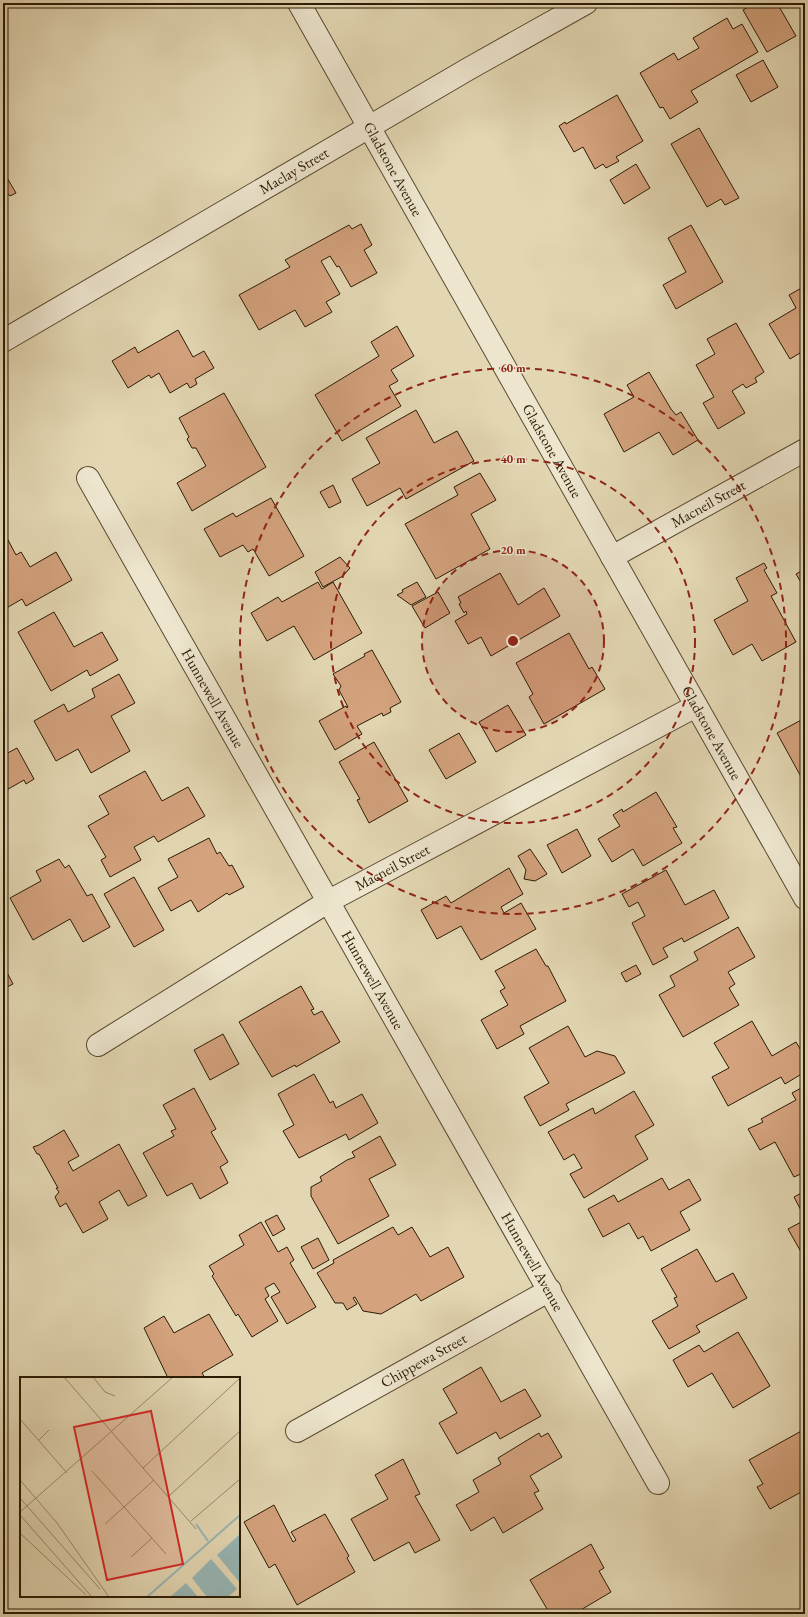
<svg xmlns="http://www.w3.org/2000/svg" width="808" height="1617" font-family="'EB Garamond',serif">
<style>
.building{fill:#d4a37e;stroke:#2b1b04}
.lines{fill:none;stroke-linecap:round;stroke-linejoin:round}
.minor-casing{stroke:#594a30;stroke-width:24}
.tertiary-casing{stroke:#594a30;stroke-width:24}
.minor{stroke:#ede5ce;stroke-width:22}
.tertiary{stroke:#ede5ce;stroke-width:22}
.ring{fill:none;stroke:#8f2418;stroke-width:2;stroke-dasharray:7 5}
.labels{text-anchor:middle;stroke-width:3;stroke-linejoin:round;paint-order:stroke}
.street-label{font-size:15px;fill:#2b1b04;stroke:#ede5ce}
.inset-river{fill:none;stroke:#98b7b6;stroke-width:2}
.inset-road{fill:none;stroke:#998c6d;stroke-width:1}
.view{fill:#d62828;fill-opacity:0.15;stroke:#d62828;stroke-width:2}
.inset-edge{fill:none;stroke:#2b1b04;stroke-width:2}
.centre{fill:#8f2418;stroke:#ede5ce;stroke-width:2}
.ring-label{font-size:12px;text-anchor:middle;font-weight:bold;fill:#8f2418;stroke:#ede5ce;stroke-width:3;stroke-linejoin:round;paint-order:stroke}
</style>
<rect width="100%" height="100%" fill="#e3d7b3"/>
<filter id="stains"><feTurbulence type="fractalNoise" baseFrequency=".005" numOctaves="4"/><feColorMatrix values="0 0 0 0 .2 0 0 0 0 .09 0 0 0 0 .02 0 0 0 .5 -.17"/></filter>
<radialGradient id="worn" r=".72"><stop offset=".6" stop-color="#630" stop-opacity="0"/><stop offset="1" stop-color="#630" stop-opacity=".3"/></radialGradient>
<path class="building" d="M 755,3 L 777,3 L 796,36 L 767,52 L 743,10 Z
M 727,18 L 733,29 L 742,24 L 758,52 L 691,91 L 698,102 L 670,119 L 663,107 L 660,108 L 640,73 L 674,53 L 678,60 L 699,48 L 693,38 Z
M 763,60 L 778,87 L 751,102 L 736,75 Z
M 617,95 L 643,141 L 616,157 L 619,161 L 606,168 L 603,164 L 595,169 L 583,147 L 574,152 L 559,126 L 565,122 L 566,124 Z
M 699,128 L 739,198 L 725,205 L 721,199 L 707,207 L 671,144 Z
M 636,164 L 650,188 L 624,204 L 610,180 Z
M 3,171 L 16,193 L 10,196 L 7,193 L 3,196 Z
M 361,224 L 372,245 L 364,250 L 377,273 L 351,287 L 339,266 L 337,267 L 330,256 L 321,261 L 340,294 L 326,302 L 332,312 L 305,327 L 295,310 L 259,330 L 239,295 L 290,267 L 285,260 L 349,225 L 352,229 Z
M 691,225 L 723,282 L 676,309 L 663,285 L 686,272 L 668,238 Z
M 805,286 L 805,350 L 790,359 L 769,324 L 796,308 L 789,295 Z
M 736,323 L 764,372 L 755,378 L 757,382 L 746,388 L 743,384 L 732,391 L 745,413 L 718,429 L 703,403 L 714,397 L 696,365 L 715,354 L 707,339 Z
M 397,326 L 414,356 L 391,370 L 398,381 L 389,386 L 401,406 L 342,441 L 315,395 L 379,356 L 371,342 Z
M 178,330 L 193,357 L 204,351 L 214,368 L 195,379 L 197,384 L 190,388 L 187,383 L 170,393 L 159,373 L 151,378 L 149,375 L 128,388 L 112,361 L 135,347 L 138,353 Z
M 649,372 L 671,409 L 676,415 L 681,412 L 698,440 L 673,455 L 659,432 L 624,452 L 604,414 L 634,397 L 627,385 Z
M 224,393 L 266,467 L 192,511 L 177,483 L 206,466 L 196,448 L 192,448 L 187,439 L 189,437 L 179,418 Z
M 416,410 L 434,443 L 457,431 L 474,461 L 406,499 L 400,488 L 367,506 L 352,479 L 380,463 L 366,438 Z
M 480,473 L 496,500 L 471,514 L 490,549 L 436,579 L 405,524 L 458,495 L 454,487 Z
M 333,485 L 341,502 L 329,508 L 320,492 Z
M 271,498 L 304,556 L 269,576 L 253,549 L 248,552 L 243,545 L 220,557 L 204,529 L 233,513 L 236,517 Z
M 7,538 L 16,555 L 21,552 L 30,567 L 56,552 L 72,580 L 26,606 L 22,599 L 3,610 L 3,540 Z
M 340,557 L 350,568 L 343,576 L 323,587 L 315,572 Z
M 764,563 L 767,568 L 764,570 L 777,593 L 771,596 L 796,642 L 762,661 L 752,644 L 733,655 L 714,620 L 748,601 L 736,578 Z
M 805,569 L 805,589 L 796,574 Z
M 500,573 L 518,605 L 544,588 L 560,616 L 491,656 L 481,637 L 468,644 L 455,621 L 467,614 L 466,611 L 464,613 L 459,604 L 461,603 L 458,597 Z
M 318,582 L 322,589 L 333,582 L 362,633 L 314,660 L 294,626 L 267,641 L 251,613 L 278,597 L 282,602 Z
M 417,582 L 426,597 L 411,605 L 397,595 L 403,592 L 402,590 Z
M 438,592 L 450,613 L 425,628 L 412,606 Z
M 54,612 L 74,647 L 102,632 L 118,660 L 90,676 L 87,670 L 51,691 L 18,632 Z
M 569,633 L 589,669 L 592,667 L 605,689 L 544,724 L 529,697 L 533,694 L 516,663 Z
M 372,650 L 401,702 L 390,708 L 391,712 L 383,716 L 382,713 L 357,726 L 362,734 L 335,750 L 319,721 L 346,706 L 347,708 L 348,707 L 339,690 L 341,686 L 333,674 L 365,656 L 364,654 Z
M 119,674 L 135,703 L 111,716 L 130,751 L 91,773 L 78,749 L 56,761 L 34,721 L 64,704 L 68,712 L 95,697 L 92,689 Z
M 508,705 L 526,735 L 496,752 L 479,722 Z
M 805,718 L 805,784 L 777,733 Z
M 459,733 L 476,762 L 446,779 L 429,750 Z
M 374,742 L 408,801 L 369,823 L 357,800 L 360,799 L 339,762 Z
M 17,748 L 34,779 L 26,784 L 24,780 L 3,792 L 3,752 L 4,755 Z
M 145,771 L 162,801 L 188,787 L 205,816 L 158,842 L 154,836 L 134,847 L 141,860 L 110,877 L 101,860 L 106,857 L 88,826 L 109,814 L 99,796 Z
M 656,792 L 677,827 L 673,828 L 682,843 L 643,866 L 633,849 L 612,862 L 598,839 L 620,826 L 613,815 L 622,809 L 623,812 Z
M 577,829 L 591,856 L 562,873 L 547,845 Z
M 209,838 L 217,854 L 220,852 L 229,866 L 232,865 L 244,887 L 229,895 L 227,893 L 198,912 L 191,900 L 171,911 L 158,888 L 178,877 L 168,859 Z
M 530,849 L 547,874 L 535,881 L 524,879 L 526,870 L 518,856 Z
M 59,859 L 65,868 L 69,865 L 87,896 L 92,894 L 110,927 L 83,942 L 70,919 L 33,940 L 10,898 L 41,881 L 36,871 Z
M 509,868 L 523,894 L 501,907 L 504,913 L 521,903 L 536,929 L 481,960 L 461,926 L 437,939 L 421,910 L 446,896 L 451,903 Z
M 666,870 L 685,905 L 714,890 L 729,918 L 684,942 L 682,938 L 663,948 L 668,957 L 653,965 L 632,923 L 645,916 L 638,902 L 629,907 L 622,894 Z
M 134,877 L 164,930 L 134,947 L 104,894 Z
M 738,927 L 755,957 L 728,972 L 735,984 L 729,988 L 739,1005 L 683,1037 L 659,995 L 675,986 L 670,976 L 698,960 L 694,952 Z
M 536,949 L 546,966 L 548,966 L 566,1001 L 520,1026 L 524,1034 L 497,1049 L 481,1020 L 508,1005 L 500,991 L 505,988 L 495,971 Z
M 3,965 L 13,984 L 3,989 Z
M 636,965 L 641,974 L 626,982 L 621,973 Z
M 301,986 L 314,1009 L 311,1010 L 314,1015 L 322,1011 L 340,1042 L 296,1067 L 295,1065 L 272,1077 L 239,1022 Z
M 752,1021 L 772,1056 L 796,1042 L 805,1057 L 805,1072 L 785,1084 L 781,1077 L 728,1106 L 712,1077 L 729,1068 L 714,1043 Z
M 568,1026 L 585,1057 L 597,1051 L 615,1056 L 625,1073 L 566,1104 L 569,1110 L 540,1126 L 524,1097 L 549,1083 L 529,1048 Z
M 223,1034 L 239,1064 L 210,1080 L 194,1050 Z
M 314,1074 L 330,1103 L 333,1101 L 336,1108 L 362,1094 L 378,1123 L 349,1140 L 346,1134 L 299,1158 L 283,1131 L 294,1125 L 278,1094 Z
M 805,1086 L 805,1172 L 794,1177 L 775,1142 L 760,1150 L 748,1129 L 763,1122 L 761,1119 L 796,1100 L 792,1093 Z
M 194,1088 L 216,1129 L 211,1132 L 228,1162 L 220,1167 L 228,1183 L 200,1199 L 192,1183 L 167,1196 L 143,1153 L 174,1136 L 171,1131 L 176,1129 L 163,1105 Z
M 634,1091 L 654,1125 L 635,1136 L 648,1159 L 584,1198 L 570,1174 L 582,1168 L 574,1154 L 564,1160 L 548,1132 L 593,1108 L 595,1114 Z
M 64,1130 L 79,1156 L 68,1162 L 73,1171 L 119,1144 L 147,1196 L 128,1206 L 119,1190 L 99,1202 L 108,1219 L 83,1233 L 66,1203 L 60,1207 L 55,1197 L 59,1192 L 56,1188 L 58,1188 L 39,1154 L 37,1154 L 33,1147 L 39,1145 Z
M 380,1136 L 396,1165 L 369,1179 L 389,1216 L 338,1244 L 311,1196 L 311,1187 L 322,1181 L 320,1177 L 347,1160 L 355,1157 L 352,1152 Z
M 662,1178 L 669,1190 L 689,1179 L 701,1200 L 680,1212 L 690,1230 L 651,1251 L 643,1236 L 638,1239 L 629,1223 L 603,1237 L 588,1209 L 614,1195 L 618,1202 Z
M 805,1191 L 805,1218 L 794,1197 Z
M 277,1215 L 285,1229 L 273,1236 L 265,1221 Z
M 805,1220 L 805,1259 L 788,1229 Z
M 261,1222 L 278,1252 L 287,1247 L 294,1260 L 290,1263 L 316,1307 L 287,1324 L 271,1297 L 280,1292 L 274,1283 L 265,1288 L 269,1296 L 265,1299 L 278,1321 L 252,1337 L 238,1314 L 236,1316 L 212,1276 L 214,1274 L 209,1266 L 244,1245 L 239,1235 Z
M 393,1227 L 398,1235 L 412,1227 L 430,1257 L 448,1247 L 464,1277 L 421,1301 L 416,1294 L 381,1314 L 363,1311 L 355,1297 L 353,1298 L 357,1304 L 347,1310 L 343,1303 L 335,1303 L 317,1273 L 334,1263 L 333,1260 Z
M 318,1238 L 329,1260 L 313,1269 L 301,1247 Z
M 697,1249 L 716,1282 L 733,1273 L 747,1298 L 696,1326 L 700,1332 L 669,1349 L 652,1321 L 678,1306 L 674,1298 L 677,1297 L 661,1269 Z
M 209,1314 L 233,1355 L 202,1373 L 205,1378 L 168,1378 L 144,1328 L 164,1316 L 174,1333 Z
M 738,1332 L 770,1386 L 733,1408 L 712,1373 L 688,1387 L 673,1360 L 699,1345 L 704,1352 Z
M 481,1367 L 501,1402 L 525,1389 L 541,1416 L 500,1439 L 496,1432 L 457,1454 L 439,1423 L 457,1413 L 443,1389 Z
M 805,1429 L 805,1490 L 770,1509 L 757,1487 L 763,1484 L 749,1460 Z
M 539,1433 L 541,1437 L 548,1433 L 562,1457 L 530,1476 L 539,1491 L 534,1493 L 543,1509 L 503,1533 L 494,1517 L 471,1531 L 456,1505 L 479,1492 L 473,1480 L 501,1464 L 498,1458 Z
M 403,1459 L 420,1494 L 415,1496 L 440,1540 L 415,1553 L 409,1542 L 374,1561 L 351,1519 L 388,1499 L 375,1475 Z
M 274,1505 L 293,1542 L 296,1540 L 291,1532 L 325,1514 L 349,1556 L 347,1558 L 355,1572 L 297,1605 L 275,1564 L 269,1568 L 244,1522 Z
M 591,1544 L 604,1568 L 599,1571 L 611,1592 L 574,1614 L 550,1614 L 530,1580 Z"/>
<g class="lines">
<defs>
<g id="minor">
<path id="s1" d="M 369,127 L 805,898"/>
<path id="s2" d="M 88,478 L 658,1483"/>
<path id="s3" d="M 612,557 L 805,450"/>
<path id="s4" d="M 98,1045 L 329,901 L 696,706"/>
<path id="s5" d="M 297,1431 L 550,1290"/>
</g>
<g id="tertiary">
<path d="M 299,3 L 369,127"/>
<path id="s6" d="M 3,341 L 470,68 L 586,3"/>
</g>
</defs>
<use href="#minor" class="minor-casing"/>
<use href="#tertiary" class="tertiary-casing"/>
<use href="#minor" class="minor"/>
<use href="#tertiary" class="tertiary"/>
</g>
<circle cx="513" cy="641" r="91" fill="#8f2418" fill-opacity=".12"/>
<g class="ring">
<circle cx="513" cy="641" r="91"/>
<circle cx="513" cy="641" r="182"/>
<circle cx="513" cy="641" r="273"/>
</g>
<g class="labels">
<g class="street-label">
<text transform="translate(393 169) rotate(61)" y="5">Gladstone Avenue</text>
<text dy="5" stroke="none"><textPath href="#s6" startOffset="337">Maclay Street</textPath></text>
<text dy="5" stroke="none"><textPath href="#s1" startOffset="372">Gladstone Avenue</textPath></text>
<text dy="5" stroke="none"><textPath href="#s3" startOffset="110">Macneil Street</textPath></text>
<text dy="5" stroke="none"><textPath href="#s2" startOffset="253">Hunnewell Avenue</textPath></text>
<text dy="5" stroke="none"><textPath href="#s1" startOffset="696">Gladstone Avenue</textPath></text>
<text dy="5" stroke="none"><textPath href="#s4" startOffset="344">Macneil Street</textPath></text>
<text dy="5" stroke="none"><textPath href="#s2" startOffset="577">Hunnewell Avenue</textPath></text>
<text dy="5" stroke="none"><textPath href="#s2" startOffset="901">Hunnewell Avenue</textPath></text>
<text dy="5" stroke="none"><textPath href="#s5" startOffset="145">Chippewa Street</textPath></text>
</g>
</g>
<g transform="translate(20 1377)">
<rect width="220" height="220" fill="#e3d7b3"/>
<path d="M 219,158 L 220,160 L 220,206 L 197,178 ZM 191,182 L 217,212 L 208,220 L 187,220 L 172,201 ZM 166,206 L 178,220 L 150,220 Z" fill="#98b7b6"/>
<path class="inset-river" d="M 176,147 L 188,164M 127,220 L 220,138"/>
<path class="inset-road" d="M 44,0 L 176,152M 73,0 L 85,15 L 95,19M 0,42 L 47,96M 19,63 L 29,53M 123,91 L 220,1M 72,94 L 146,177M 0,103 L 37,146 L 89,220M 149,119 L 220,54M 0,121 L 80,212M 16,121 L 153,0M 0,135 L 16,121M 0,138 L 72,220M 171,144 L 220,102M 85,147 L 134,103M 0,156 L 66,218M 111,180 L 132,161"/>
<path class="view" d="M 131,34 L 163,187 L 87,203 L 54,50 Z"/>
<rect width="220" height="220" class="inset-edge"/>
</g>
<circle cx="513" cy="641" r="6" class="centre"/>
<g class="ring-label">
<text x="513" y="372">60 m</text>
<text x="513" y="463">40 m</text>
<text x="513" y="554">20 m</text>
</g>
<rect width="808" height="1617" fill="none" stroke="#e3d7b3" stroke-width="16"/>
<rect x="4" y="4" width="800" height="1609" fill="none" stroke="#2b1b04" stroke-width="2"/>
<rect x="8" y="8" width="792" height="1601" fill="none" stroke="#2b1b04"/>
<rect width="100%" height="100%" filter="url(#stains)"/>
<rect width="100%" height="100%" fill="url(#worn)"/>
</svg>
